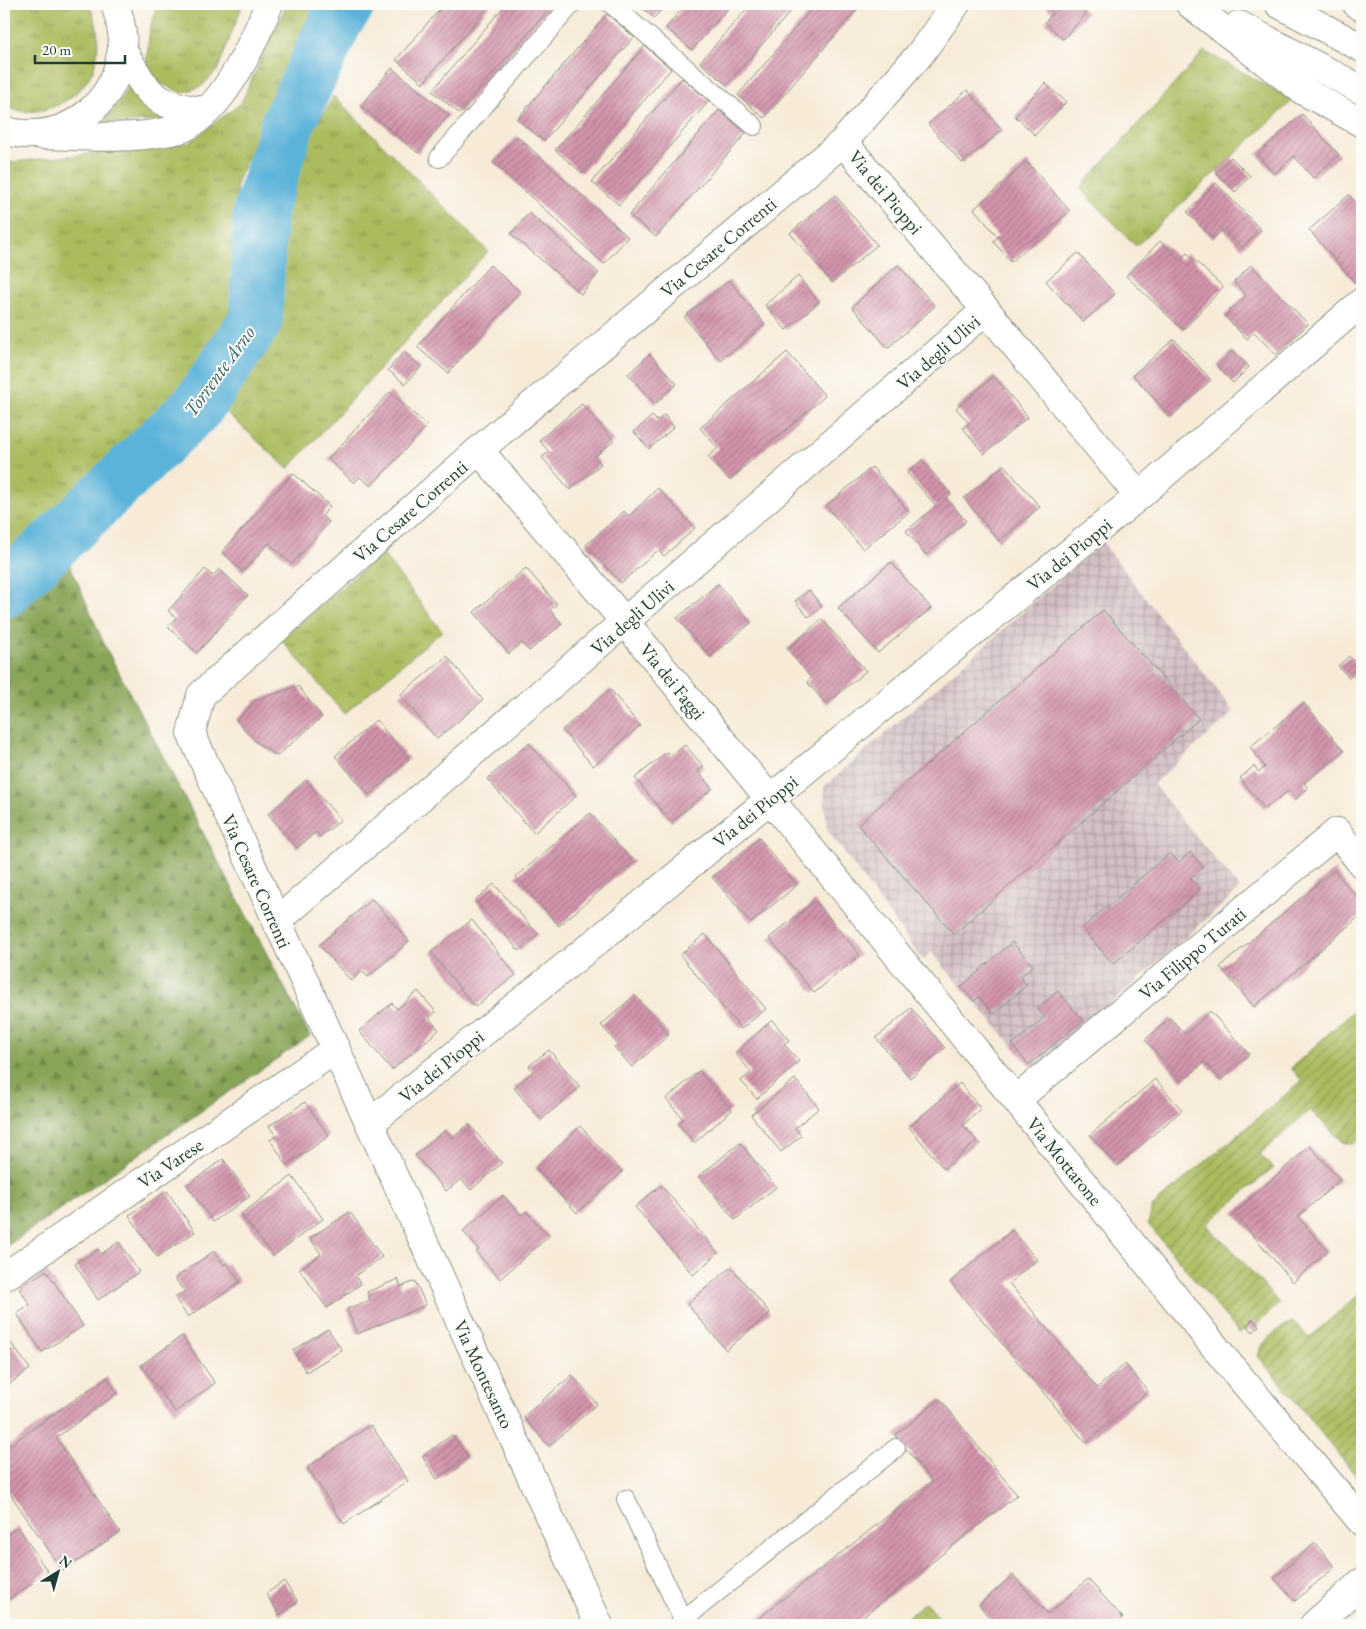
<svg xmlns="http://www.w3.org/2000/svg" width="1366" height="1629" font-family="'EB Garamond',serif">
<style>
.industrial{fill:url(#industrial-grid)}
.grass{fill:url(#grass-tufts);stroke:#657c4a}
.forest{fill:url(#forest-firs);stroke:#547045}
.park{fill:url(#park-dots);stroke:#657c4a}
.garden{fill:url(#garden-furrows);stroke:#657c4a}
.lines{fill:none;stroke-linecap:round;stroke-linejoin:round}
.river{stroke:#5cb3d9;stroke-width:54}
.building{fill:url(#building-hatch)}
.service-casing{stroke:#8b9486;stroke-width:20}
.minor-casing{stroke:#8b9486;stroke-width:30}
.tertiary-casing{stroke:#8b9486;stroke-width:30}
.primary-casing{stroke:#8b9486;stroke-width:30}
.trunk-casing{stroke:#8b9486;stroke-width:30}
.service{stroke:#fff;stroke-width:18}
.minor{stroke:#fff;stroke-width:28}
.tertiary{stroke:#fff;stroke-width:28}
.primary{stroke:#fff;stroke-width:28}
.trunk{stroke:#fff;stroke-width:28}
.labels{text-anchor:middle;stroke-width:4;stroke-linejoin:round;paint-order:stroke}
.street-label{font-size:19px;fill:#1f3d34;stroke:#fdfcf7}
.water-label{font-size:20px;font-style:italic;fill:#316066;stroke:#fdfcf7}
</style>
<defs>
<pattern id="industrial-grid" width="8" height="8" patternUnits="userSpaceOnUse" patternTransform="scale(1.25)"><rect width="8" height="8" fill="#d2bec3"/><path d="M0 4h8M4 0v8" fill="none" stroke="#aa9c9f"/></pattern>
<pattern id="grass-tufts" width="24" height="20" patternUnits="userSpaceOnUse" patternTransform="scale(1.25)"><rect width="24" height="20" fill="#abbc5f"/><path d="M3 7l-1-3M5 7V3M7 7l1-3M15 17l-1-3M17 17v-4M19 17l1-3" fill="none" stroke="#8b9a4f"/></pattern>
<pattern id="forest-firs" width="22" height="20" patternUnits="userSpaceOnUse" patternTransform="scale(1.25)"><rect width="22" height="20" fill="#88a456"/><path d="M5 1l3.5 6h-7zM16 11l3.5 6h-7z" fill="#6f8748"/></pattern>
<pattern id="park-dots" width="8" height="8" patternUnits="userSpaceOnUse" patternTransform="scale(1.25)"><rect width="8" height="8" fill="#abbc5f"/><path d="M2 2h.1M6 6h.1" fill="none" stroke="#8b9a4f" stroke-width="1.8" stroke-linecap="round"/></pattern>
<pattern id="garden-furrows" width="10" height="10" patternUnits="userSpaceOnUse" patternTransform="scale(1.25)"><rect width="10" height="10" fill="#abbc5f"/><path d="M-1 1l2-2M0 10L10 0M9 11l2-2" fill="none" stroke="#8b9a4f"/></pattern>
<pattern id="building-hatch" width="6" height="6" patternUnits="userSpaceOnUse" patternTransform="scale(1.25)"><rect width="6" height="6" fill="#d394ac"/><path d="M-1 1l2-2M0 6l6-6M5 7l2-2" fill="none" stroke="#ab7a8d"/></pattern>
</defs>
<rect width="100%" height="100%" fill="#fdfcf7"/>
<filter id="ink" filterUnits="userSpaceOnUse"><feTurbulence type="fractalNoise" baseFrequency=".02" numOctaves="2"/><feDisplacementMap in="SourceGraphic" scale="10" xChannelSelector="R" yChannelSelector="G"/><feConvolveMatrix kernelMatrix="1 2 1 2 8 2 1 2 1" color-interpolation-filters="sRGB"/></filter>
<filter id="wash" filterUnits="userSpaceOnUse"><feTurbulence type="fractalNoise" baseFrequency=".0096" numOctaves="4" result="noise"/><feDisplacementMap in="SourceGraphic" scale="20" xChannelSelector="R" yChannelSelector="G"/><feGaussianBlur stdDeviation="1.12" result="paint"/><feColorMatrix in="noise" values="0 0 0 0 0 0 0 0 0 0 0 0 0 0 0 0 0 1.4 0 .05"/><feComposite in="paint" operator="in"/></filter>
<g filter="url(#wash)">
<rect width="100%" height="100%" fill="#f7ebd8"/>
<path class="industrial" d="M 1102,542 L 1234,712 L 1153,784 L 1240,889 L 1035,1071 L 931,952 L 923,961 L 827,829 L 824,787 Z"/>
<path class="grass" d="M 4,4 L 87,4 C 94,12 97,26 98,37 C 98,50 97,63 91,74 C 75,104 35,121 4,106 Z
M 158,4 L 243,4 L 217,71 L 202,86 L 182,93 L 160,83 L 146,66 L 150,28 Z
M 287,4 L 332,4 L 281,87 L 236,183 L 242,278 L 223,327 L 176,407 L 73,506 L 4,569 L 4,386 L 13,377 L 4,368 L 4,163 L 189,143 L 241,103 Z
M 1204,51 L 1293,100 L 1136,246 L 1080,188 Z
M 129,86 L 137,99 L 164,120 L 100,124 L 118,105 Z
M 334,96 L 488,251 L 288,469 L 225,411 L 278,318 L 273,241 L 275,208 L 293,163 Z
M 382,553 L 442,631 L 344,714 L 281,639 Z"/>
<path class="forest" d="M 64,551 L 105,646 L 310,1036 L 4,1248 L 4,607 Z"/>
<path class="park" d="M 925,1602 L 946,1625 L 898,1625 Z"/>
<path class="garden" d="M 1362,1003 L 1362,1137 L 1353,1144 L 1342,1142 L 1310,1110 L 1260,1154 L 1273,1168 L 1207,1224 L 1215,1235 L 1229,1246 L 1279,1303 L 1260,1322 L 1239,1333 L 1148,1224 L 1152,1207 L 1157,1202 L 1302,1081 L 1291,1068 Z
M 1362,1292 L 1362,1483 L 1258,1356 C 1262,1338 1278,1330 1293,1321 L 1309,1338 Z"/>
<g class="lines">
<path class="river" d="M 4,591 L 198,406 L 256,320 L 260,211 L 288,123 L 336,21 L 348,4"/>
</g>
<g id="blocks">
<path class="building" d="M 444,4 L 491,4 L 423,83 L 396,60 Z
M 506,4 L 543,4 L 549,9 L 459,113 L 432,91 Z
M 638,4 L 666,4 L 654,18 Z
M 686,4 L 732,4 L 692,50 L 666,28 Z
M 751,4 L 797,4 L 727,85 L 700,62 Z
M 816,4 L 862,4 L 764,118 L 738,95 Z
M 1043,4 L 1077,4 L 1087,13 L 1063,39 L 1045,22 L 1053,13 Z
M 607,14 L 634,37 L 544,141 L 517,119 Z
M 645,46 L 671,69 L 582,173 L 555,150 Z
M 392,68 L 449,115 L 418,153 L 361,106 Z
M 682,78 L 709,101 L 619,205 L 592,182 Z
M 1045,83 L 1066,102 L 1035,135 L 1015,116 Z
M 967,90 L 1002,130 L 962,163 L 928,124 Z
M 719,110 L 746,133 L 656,237 L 629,215 Z
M 1302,114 L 1339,155 L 1313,178 L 1294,156 L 1274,174 L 1257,154 Z
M 517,136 L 628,237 L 604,264 L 493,162 Z
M 1231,157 L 1250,176 L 1235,192 L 1216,173 Z
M 1027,162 L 1070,211 L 1011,262 L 993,241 L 998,237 L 974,209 Z
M 1216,183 L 1261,230 L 1242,248 L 1223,229 L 1213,239 L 1187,212 Z
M 835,195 L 877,245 L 832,283 L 790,233 Z
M 1349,195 L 1362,209 L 1362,279 L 1356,284 L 1309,230 Z
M 529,213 L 599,273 L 581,294 L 511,234 Z
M 1160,241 L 1180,260 L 1187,253 L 1223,287 L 1183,330 L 1126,276 Z
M 1078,253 L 1115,294 L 1083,322 L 1046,281 Z
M 490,265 L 520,292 L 448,373 L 417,347 Z
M 898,265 L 935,306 L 888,348 L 852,307 Z
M 1251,265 L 1308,324 L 1276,355 L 1254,332 L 1247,339 L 1224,316 L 1246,295 L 1234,282 Z
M 798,276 L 819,302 L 786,330 L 765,305 Z
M 729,280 L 765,324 L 721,361 L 684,317 Z
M 1174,339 L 1211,380 L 1171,417 L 1133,375 Z
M 1232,351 L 1249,367 L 1233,383 L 1217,366 Z
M 404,352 L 421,367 L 405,384 L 388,370 Z
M 787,352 L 825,396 L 729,480 L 708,457 L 718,448 L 700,428 Z
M 650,354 L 677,384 L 655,404 L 628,374 Z
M 994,376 L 1028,417 L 984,454 L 963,428 L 969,423 L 956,408 Z
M 390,392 L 427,426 L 371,486 L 360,477 L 354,483 L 328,459 Z
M 582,404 L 614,441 L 594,457 L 601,464 L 570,490 L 542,457 L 549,452 L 539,440 Z
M 664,415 L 674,427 L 649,449 L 634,432 L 652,416 L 657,421 Z
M 922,460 L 951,494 L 946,498 L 966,521 L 926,555 L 906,531 L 936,506 L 907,473 Z
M 1004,465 L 1040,507 L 999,541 L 964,498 Z
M 872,467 L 909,512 L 863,549 L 826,506 Z
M 293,473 L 330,506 L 322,516 L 329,522 L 292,564 L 269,543 L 243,572 L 222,552 Z
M 658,488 L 695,528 L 664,556 L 658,550 L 621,583 L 586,545 L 624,511 L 629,516 Z
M 891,562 L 931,608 L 878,653 L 838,608 Z
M 526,568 L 557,604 L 550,610 L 562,624 L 529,651 L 522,643 L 509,654 L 474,612 Z
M 205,569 L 213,576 L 219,569 L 248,595 L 197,653 L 168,627 L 176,618 L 168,611 Z
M 718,584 L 751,623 L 710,657 L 677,618 Z
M 809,590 L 822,607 L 808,617 L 795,601 Z
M 1103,610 L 1199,719 L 954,934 L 858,825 Z
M 822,619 L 866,671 L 826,704 L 807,682 L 811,678 L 787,649 Z
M 1362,654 L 1362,687 L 1353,675 L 1349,678 L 1338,666 L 1349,656 L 1354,661 Z
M 447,656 L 483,700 L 437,739 L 400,695 Z
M 298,686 L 322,717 L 277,756 L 256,742 L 236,720 L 256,700 Z
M 610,689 L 640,726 L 593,766 L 562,730 Z
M 1304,703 L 1344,751 L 1304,783 L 1308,788 L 1296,799 L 1289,790 L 1265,809 L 1240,778 L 1254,766 L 1259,772 L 1265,767 L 1250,747 Z
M 376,720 L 409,759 L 369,795 L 335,756 Z
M 529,743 L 576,796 L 534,833 L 487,779 Z
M 685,745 L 704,767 L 698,771 L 712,789 L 671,822 L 635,778 L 667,752 L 671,756 Z
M 306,780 L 341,820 L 320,837 L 316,832 L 297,848 L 268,814 Z
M 590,813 L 633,862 L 559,926 L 516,877 Z
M 759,838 L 797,885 L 751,923 L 712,877 Z
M 1190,852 L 1203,867 L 1190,878 L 1200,890 L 1113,964 L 1082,928 L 1170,853 L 1179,862 Z
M 1334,870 L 1362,903 L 1362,914 L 1254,1007 L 1220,967 Z
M 494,884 L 538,934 L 519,951 L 475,900 Z
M 372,899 L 409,941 L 368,977 L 362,971 L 351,981 L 319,945 Z
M 815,901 L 860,955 L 814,993 L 769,938 Z
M 472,920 L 516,975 L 475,1007 L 431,952 Z
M 705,934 L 766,1009 L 741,1029 L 680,955 Z
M 1012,942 L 1033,966 L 1020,977 L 1027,985 L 994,1014 L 979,997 L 974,1001 L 961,987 Z
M 418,991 L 436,1012 L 429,1018 L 439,1030 L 392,1070 L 359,1031 L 392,1003 L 397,1009 Z
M 1058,991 L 1083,1020 L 1029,1065 L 1012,1045 L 1045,1017 L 1037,1008 Z
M 635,995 L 669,1035 L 632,1067 L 614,1047 L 618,1045 L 601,1025 Z
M 911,1008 L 945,1048 L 910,1078 L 876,1038 Z
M 1210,1011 L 1249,1054 L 1221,1080 L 1205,1062 L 1182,1081 L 1145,1040 L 1170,1018 L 1185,1034 Z
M 772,1020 L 789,1040 L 784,1044 L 799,1061 L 757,1099 L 741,1081 L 751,1072 L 735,1053 Z
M 549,1050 L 580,1087 L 541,1120 L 514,1088 L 533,1072 L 529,1066 Z
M 699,1071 L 732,1110 L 694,1143 L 678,1124 L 683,1119 L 666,1099 Z
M 795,1079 L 819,1108 L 795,1128 L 801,1136 L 781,1152 L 751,1115 Z
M 1155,1079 L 1182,1110 L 1117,1166 L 1090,1135 Z
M 960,1083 L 981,1109 L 963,1125 L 977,1141 L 944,1169 L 909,1127 Z
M 305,1102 L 329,1136 L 287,1165 L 270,1140 L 276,1136 L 269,1126 Z
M 469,1124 L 502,1163 L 471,1190 L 461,1179 L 446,1191 L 415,1155 L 445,1130 L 453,1138 Z
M 580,1126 L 622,1172 L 577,1213 L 535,1168 Z
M 740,1143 L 776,1187 L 735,1220 L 699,1176 Z
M 1310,1146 L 1340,1180 L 1298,1217 L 1328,1251 L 1293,1282 L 1234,1213 Z
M 223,1159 L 250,1196 L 213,1222 L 187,1185 Z
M 292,1176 L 323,1219 L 273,1256 L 241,1214 Z
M 661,1185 L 718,1253 L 693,1275 L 635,1207 Z
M 167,1191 L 195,1232 L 157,1257 L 129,1215 Z
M 503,1195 L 521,1215 L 526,1211 L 549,1236 L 500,1279 L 476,1252 L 479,1250 L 463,1231 Z
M 350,1212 L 382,1257 L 355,1276 L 361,1284 L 327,1308 L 299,1269 L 321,1254 L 310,1238 Z
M 1012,1230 L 1037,1260 L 1009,1283 L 1097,1388 L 1125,1364 L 1148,1391 L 1086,1443 L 950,1282 Z
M 119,1242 L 139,1272 L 98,1300 L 75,1264 L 98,1249 L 101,1254 Z
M 214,1251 L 224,1265 L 227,1263 L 240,1282 L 188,1317 L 175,1298 L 184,1292 L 175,1278 Z
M 731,1267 L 770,1313 L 726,1350 L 687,1304 Z
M 46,1270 L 83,1326 L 42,1352 L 17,1314 L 30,1305 L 19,1288 Z
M 398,1279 L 401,1287 L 415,1281 L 426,1305 L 357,1334 L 347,1309 L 370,1300 L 367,1292 Z
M 1253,1319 L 1259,1326 L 1253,1332 L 1247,1325 Z
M 328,1329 L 342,1350 L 306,1372 L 293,1350 Z
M 4,1333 L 30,1369 L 4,1388 Z
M 182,1336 L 215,1383 L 175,1412 L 141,1365 Z
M 572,1375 L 597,1404 L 549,1446 L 523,1417 Z
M 107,1377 L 117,1393 L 56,1438 L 120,1532 L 63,1571 L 4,1485 L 4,1449 Z
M 940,1399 L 1017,1495 L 853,1625 L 750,1625 L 932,1481 L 895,1435 Z
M 371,1425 L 408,1481 L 344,1524 L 307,1467 Z
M 452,1435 L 468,1457 L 437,1479 L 422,1456 Z
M 18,1527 L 48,1572 L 4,1603 L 4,1537 Z
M 1315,1543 L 1335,1567 L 1295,1601 L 1274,1578 Z
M 1013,1575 L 1048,1614 L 1088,1579 L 1123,1618 L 1115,1625 L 996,1625 L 979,1605 Z
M 284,1581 L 298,1602 L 280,1615 L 266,1594 Z"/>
</g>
</g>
<g filter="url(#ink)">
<use href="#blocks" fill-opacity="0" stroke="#8b9486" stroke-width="1"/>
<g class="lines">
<defs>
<path id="service" d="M 611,4 L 754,126
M 439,158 L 572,4
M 626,1499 L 683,1620 L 896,1448"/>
<path id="minor" d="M 122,49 C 148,93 152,107 207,111
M 42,135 C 82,136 125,140 165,132 C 171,131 178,130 183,128 C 224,109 253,44 269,4
M 843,142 L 986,310 L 1139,496
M 479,450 L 625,622 L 1016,1100 L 1227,1362 L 1362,1522
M 276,922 L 986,310
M 1016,1100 L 1337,832 L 1362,864
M 370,1123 L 602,937 L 1139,496 L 1362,302
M 4,1277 L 336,1049
M 599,1625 L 191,733 L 201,695 L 479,450 L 843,142 L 920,54 L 956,4"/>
<path id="tertiary" d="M 4,131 C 14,133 24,135 34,134 C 74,133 110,102 119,64 C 121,54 124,44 122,33 C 121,24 118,13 115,4"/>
<path id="primary" d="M 1314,1625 L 1362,1582"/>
<path id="trunk" d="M 1190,4 L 1302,90 L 1362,123
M 1279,4 L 1362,48
M 1357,4 L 1362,7
M 1239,25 L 1362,90"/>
</defs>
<use href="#service" class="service-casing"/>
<use href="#minor" class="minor-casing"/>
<use href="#tertiary" class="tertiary-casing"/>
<use href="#primary" class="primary-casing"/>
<use href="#trunk" class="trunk-casing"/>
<use href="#service" class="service"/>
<use href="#minor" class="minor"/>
<use href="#tertiary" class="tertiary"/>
<use href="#primary" class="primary"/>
<use href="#trunk" class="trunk"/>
</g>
</g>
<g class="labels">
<g class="street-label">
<text transform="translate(886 192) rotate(50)" y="7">Via dei Pioppi</text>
<text transform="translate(718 247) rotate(-40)" y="7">Via Cesare Correnti</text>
<text transform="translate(938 352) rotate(-41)" y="7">Via degli Ulivi</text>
<text transform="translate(410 511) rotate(-41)" y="7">Via Cesare Correnti</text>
<text transform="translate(1069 554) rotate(-39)" y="7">Via dei Pioppi</text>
<text transform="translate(632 617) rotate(-41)" y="7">Via degli Ulivi</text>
<text transform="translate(673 681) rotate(51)" y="7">Via dei Faggi</text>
<text transform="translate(755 811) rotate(-39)" y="7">Via dei Pioppi</text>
<text transform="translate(257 881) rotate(66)" y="7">Via Cesare Correnti</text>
<text transform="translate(1192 953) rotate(-40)" y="7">Via Filippo Turati</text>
<text transform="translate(441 1066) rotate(-39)" y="7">Via dei Pioppi</text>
<text transform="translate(1065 1161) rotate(51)" y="7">Via Mottarone</text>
<text transform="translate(170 1163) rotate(-34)" y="7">Via Varese</text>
<text transform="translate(484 1374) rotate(65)" y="7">Via Montesanto</text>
</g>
<g class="water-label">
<text transform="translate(219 371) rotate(-54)" y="7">Torrente Arno</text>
</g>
</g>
<rect width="1366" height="1629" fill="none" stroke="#fdfcf7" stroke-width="20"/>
<g transform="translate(58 1572) rotate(37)" stroke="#fdfcf7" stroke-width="4" paint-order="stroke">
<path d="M0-4L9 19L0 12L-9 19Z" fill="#1f3d34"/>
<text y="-8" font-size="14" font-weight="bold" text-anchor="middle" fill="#1f3d34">N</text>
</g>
<path d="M35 55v8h90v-8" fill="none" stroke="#1f3d34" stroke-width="2.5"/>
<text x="42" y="55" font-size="15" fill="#1f3d34" stroke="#fdfcf7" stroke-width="4" paint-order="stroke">20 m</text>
</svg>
